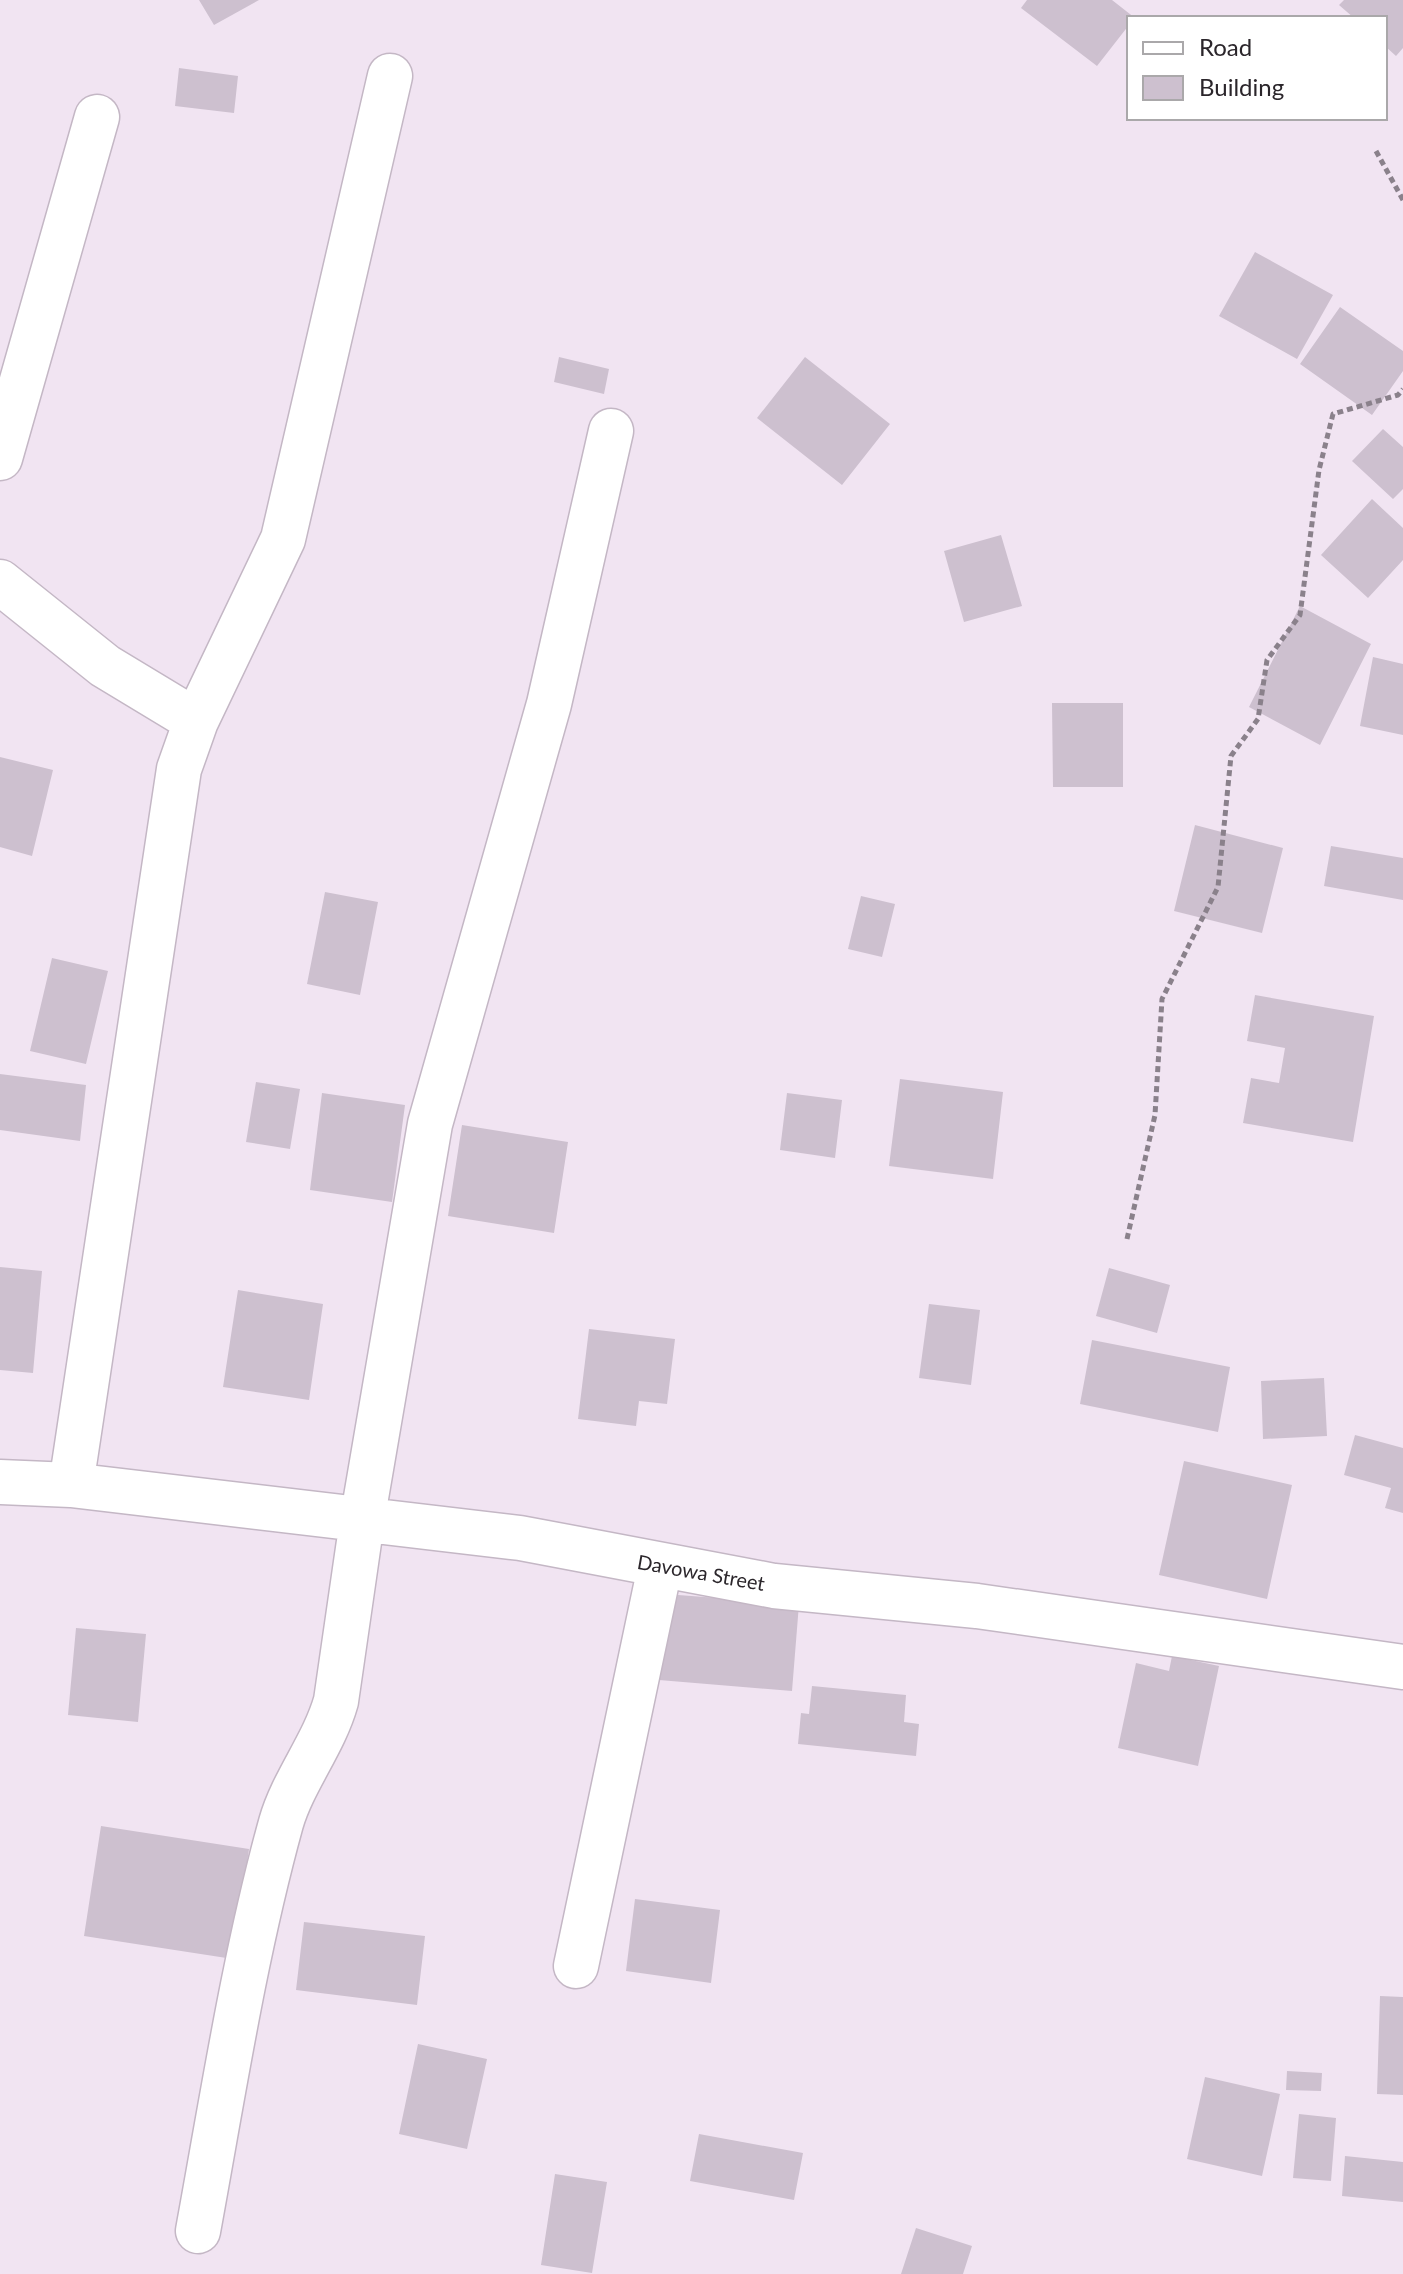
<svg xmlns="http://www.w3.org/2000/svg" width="1403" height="2274" font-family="Lato,sans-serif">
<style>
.building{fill:#cdc0cf}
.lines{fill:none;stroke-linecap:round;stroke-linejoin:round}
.street-casing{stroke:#c4b7c5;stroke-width:47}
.path{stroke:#8a818b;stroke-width:5;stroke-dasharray:6 4;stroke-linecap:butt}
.street{stroke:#fff;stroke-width:44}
.labels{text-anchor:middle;stroke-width:6;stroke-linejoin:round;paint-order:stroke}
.street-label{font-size:20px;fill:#2b262b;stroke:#fff}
</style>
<rect width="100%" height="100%" fill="#f1e4f2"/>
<path class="building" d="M 199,0 L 259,0 L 214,25 Z
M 1027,0 L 1112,0 L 1135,18 L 1129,18 L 1129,25 L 1097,66 L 1021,8 Z
M 1344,0 L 1403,0 L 1403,48 L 1396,56 L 1385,46 L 1385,18 L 1354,18 L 1339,5 Z
M 179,68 L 238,76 L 234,113 L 175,106 Z
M 1255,252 L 1333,295 L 1297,359 L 1219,316 Z
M 1340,307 L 1403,351 L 1403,371 L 1372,415 L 1300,364 Z
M 559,357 L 609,369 L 604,394 L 554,382 Z
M 805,357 L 890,424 L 842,485 L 757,418 Z
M 1383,429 L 1403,447 L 1403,489 L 1393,499 L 1352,461 Z
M 1372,499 L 1403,528 L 1403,560 L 1368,598 L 1321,555 Z
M 1001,535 L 1022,606 L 964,622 L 944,551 Z
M 1300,606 L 1371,644 L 1320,745 L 1249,707 Z
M 1373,657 L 1403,664 L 1403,735 L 1360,726 Z
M 1052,703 L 1123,703 L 1123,787 L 1053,787 Z
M 0,757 L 53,770 L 32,856 L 0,847 Z
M 1195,825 L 1283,848 L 1262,933 L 1174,911 Z
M 1331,846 L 1403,858 L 1403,900 L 1324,886 Z
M 325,892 L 378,902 L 360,995 L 307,984 Z
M 861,896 L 895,904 L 882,957 L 848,949 Z
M 52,958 L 108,971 L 86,1064 L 30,1051 Z
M 1255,995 L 1374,1016 L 1353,1142 L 1243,1123 L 1251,1078 L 1279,1083 L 1285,1048 L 1247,1041 Z
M 0,1074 L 86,1085 L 80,1141 L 0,1130 Z
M 900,1079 L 1003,1092 L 993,1179 L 889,1166 Z
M 256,1082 L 300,1089 L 290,1149 L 246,1142 Z
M 322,1093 L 405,1105 L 392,1202 L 310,1190 Z
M 787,1093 L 842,1100 L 835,1158 L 780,1150 Z
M 462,1125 L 568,1142 L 554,1233 L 448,1216 Z
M 0,1267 L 42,1271 L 33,1373 L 0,1370 Z
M 1109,1268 L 1170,1285 L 1157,1333 L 1096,1316 Z
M 238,1290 L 323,1304 L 309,1400 L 223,1387 Z
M 929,1304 L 980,1310 L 971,1385 L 919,1378 Z
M 589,1329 L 675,1339 L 667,1404 L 639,1401 L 636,1426 L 578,1419 Z
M 1092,1340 L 1230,1367 L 1218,1432 L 1080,1404 Z
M 1324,1378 L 1327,1436 L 1263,1439 L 1261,1381 Z
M 1355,1435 L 1403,1448 L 1403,1513 L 1385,1508 L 1391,1488 L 1344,1475 Z
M 1184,1461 L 1292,1485 L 1267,1599 L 1159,1575 Z
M 665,1594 L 799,1604 L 792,1691 L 659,1680 Z
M 76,1628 L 146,1634 L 138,1722 L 68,1715 Z
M 1172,1656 L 1219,1666 L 1198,1766 L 1118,1748 L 1136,1663 L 1169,1671 Z
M 812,1686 L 906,1695 L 904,1722 L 919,1724 L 916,1756 L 798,1744 L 801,1713 L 809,1714 Z
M 101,1826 L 249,1849 L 233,1959 L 84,1936 Z
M 635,1899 L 720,1910 L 711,1983 L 626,1971 Z
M 304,1922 L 425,1936 L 417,2005 L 296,1990 Z
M 1380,1996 L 1403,1997 L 1403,2095 L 1377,2094 Z
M 418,2044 L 487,2059 L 467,2149 L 399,2134 Z
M 1287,2071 L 1322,2073 L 1321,2091 L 1286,2090 Z
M 1205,2077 L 1280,2094 L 1262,2176 L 1187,2159 Z
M 1299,2114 L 1336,2118 L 1331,2181 L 1293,2178 Z
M 699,2134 L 803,2153 L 794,2200 L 690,2181 Z
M 1345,2156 L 1403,2162 L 1403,2202 L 1342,2196 Z
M 555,2174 L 607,2182 L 592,2273 L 541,2265 Z
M 916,2228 L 972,2246 L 963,2274 L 901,2274 Z"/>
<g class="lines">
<defs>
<path id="street" d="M 0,458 L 97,117
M 0,582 L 105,666 L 196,721 L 179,769 L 71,1485
M 196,721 L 283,539 L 390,76
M 0,1482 L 71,1485 L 520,1538 L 774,1586 L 977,1606 L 1403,1667
M 576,1966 L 660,1567
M 198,2231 C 223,2095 244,1957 281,1823 C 293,1781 324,1744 336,1701 L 362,1521 L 430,1124 L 549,704 L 611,431"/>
</defs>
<use href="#street" class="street-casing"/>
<path class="path" d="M 1376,151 L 1403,200
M 1127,1239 L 1155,1115 L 1162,999 L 1218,887 L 1231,756 L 1258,719 L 1267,660 L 1300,615 L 1319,470 L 1333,414 L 1398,395 L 1403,389"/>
<use href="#street" class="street"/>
</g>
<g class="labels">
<g class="street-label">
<text transform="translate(701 1573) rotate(10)" y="7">Davowa Street</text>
</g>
</g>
<rect x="1127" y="16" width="260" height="104" fill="#ffffff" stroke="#aaa8aa" stroke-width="2"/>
<rect x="1143" y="42" width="40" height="12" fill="#ffffff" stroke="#aaa8aa" stroke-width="2"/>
<text x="1199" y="56" font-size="24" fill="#2b262b">Road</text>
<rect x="1143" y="76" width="40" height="24" fill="#cdc0cf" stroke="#aaa8aa" stroke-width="2"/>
<text x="1199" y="96" font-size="24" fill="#2b262b">Building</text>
</svg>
